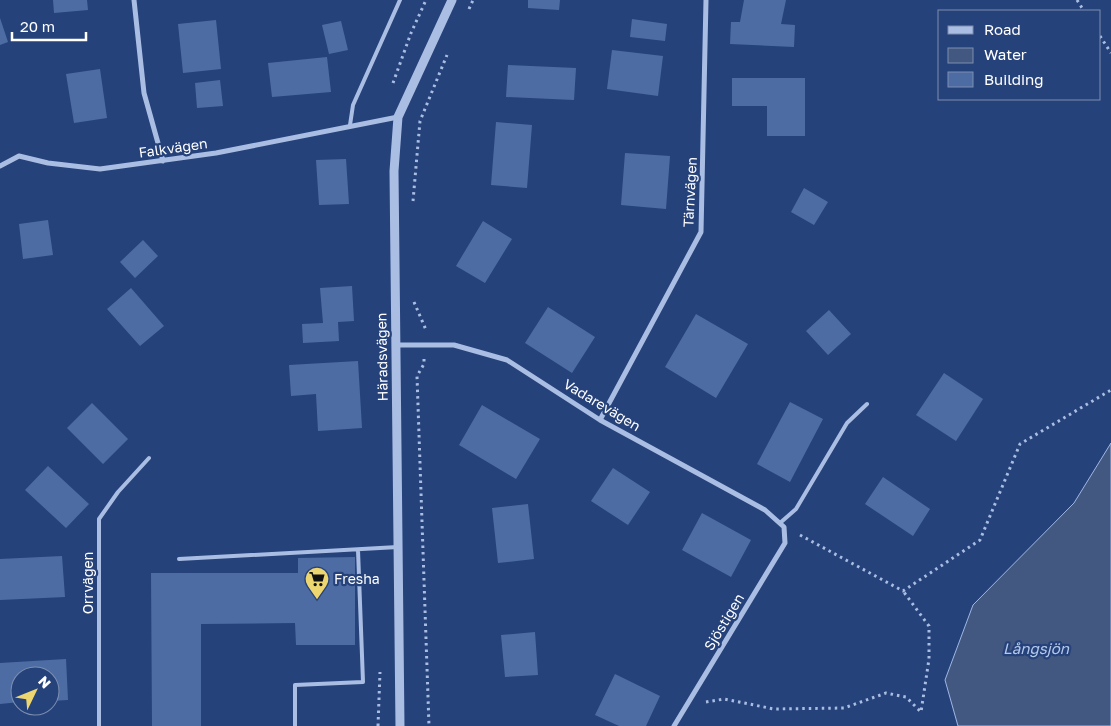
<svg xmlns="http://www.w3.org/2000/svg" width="1111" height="726" font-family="'Golos Text',sans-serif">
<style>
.water{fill:#425881;stroke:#9eb8e5}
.building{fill:#4e6ca4}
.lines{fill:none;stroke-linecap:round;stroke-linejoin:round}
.path{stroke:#aabee4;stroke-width:3;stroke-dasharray:2.5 4;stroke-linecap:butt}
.service{stroke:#aabee4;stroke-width:4}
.minor{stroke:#aabee4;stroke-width:5}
.tertiary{stroke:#aabee4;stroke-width:9}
.labels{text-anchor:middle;stroke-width:4.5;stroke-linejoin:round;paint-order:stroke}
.street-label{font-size:14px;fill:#fff;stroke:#26427b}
.poi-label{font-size:14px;fill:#fff;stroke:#26427b;text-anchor:start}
.water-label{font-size:15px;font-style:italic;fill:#b5c9ec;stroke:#26427b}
</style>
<rect width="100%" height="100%" fill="#26427b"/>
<path class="water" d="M 1111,443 L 1111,726 L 958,726 L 945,680 L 973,605 L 1074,503 Z"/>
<path class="building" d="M 53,0 L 87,0 L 88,10 L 54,13 Z
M 528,0 L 560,0 L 559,10 L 528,8 Z
M 744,0 L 786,0 L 781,24 L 795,25 L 794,47 L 730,44 L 731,22 L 740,22 Z
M 0,18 L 8,42 L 0,45 Z
M 632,19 L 667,24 L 665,41 L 630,37 Z
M 216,20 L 221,69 L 183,73 L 178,24 Z
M 341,21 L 348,50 L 329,54 L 322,25 Z
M 612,50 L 663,56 L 658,96 L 607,89 Z
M 327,57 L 331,92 L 272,97 L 268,63 Z
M 508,65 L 576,68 L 574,100 L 506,97 Z
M 100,69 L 107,118 L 74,123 L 66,74 Z
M 732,78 L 805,78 L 805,136 L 767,136 L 767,106 L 732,106 Z
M 220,80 L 223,106 L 197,108 L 195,83 Z
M 496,122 L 532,125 L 527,188 L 491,185 Z
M 625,153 L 670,156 L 666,209 L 621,205 Z
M 346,159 L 349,204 L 319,205 L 316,160 Z
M 804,188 L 828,202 L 814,225 L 791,212 Z
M 48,220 L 53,255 L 23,259 L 19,224 Z
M 483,221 L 512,239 L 485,283 L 456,266 Z
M 143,240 L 158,256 L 135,278 L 120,262 Z
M 352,286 L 354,321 L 338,322 L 339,341 L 303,343 L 302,324 L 323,323 L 320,288 Z
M 131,288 L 164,326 L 140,346 L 107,309 Z
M 548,307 L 595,337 L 572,373 L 525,343 Z
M 829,310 L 851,334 L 828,355 L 806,331 Z
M 696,314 L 748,344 L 716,398 L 665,367 Z
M 358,361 L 362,428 L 318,431 L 316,394 L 291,396 L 289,365 Z
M 944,373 L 983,399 L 956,441 L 916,415 Z
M 790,402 L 823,419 L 790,482 L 757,464 Z
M 92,403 L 128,439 L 103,464 L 67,428 Z
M 482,405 L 540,439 L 516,479 L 459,445 Z
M 48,466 L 89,504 L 66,528 L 25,490 Z
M 613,468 L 650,492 L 628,525 L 591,501 Z
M 883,477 L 930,509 L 913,536 L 865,504 Z
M 528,504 L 534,559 L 498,563 L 492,508 Z
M 702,513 L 751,540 L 731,577 L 682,550 Z
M 62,556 L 65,597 L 0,600 L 0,559 Z
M 355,557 L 355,645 L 296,645 L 295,623 L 201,624 L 201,726 L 152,726 L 151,573 L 298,573 L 298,558 Z
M 535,632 L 538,675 L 505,677 L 501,635 Z
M 66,659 L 68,700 L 50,701 L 50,676 L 20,676 L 20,702 L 0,704 L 0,663 Z
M 615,674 L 660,696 L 646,726 L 619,726 L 595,715 Z"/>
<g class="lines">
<path class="path" d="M 1077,0 L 1084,11
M 469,9 L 473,0
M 1100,36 L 1111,53
M 393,83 L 411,33 L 426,0
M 413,201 L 420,121 L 447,55
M 414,302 L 426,330
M 424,359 L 424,364 L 417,376 L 429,726
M 800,535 L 903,591 L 980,540 L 1020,444 L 1111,390
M 706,702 L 724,699 L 774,709 L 844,708 L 886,693 L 906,697 L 921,712 L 929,659 L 929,626 L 903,591
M 378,726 L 380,672"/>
<path class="service" d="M 350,125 L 353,105 L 400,0
M 780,523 L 796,509 L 847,423 L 867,404
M 179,559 L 398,547
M 99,726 L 99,519 L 118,492 L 149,458
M 295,726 L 295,685 L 363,682 L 358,550"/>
<path class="minor" d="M 134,0 L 144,93 L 163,161
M 0,166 L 19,156 L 48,163 L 100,169 L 216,153 L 398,117
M 396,345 L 454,345 L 507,360 L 600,420 L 765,510 L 784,527 L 785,543 L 674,726
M 600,420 L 701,232 L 706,0"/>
<path class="tertiary" d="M 400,726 L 394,171 L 398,117 L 452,0"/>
</g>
<defs>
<symbol id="supermarket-pin" viewBox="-11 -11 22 30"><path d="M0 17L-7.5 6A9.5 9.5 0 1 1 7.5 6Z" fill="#edd66f" stroke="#26427b"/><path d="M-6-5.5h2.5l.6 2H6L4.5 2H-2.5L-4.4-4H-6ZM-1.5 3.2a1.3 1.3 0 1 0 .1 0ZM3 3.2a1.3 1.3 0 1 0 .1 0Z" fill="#111"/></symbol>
</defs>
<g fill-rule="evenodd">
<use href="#supermarket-pin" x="303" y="565" width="28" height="38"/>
</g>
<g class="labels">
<g class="street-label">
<text transform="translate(173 148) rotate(-8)" y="5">Falkvägen</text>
<text transform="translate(690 192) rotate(-87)" y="5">Tärnvägen</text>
<text transform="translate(382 357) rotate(-91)" y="5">Häradsvägen</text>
<text transform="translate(602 405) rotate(31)" y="5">Vadarevägen</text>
<text transform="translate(88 583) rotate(-90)" y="5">Orrvägen</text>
<text transform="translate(724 622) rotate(-59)" y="5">Sjöstigen</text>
</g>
<g class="poi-label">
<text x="334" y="584">Fresha</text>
</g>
<g class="water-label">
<text x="1036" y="654">Långsjön</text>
</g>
</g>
<rect x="938" y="10" width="162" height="90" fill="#26427b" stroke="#7d8eb0"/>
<rect x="948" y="26" width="25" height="8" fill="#aabee4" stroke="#7d8eb0"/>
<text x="984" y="35" font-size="15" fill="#ffffff">Road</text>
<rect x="948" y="48" width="25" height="15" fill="#425881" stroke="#7d8eb0"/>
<text x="984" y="60" font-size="15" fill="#ffffff">Water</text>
<rect x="948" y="72" width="25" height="15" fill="#4e6ca4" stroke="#7d8eb0"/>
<text x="984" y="85" font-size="15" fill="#ffffff">Building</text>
<g transform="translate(35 691) rotate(47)"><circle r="24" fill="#26427b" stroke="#7d8eb0"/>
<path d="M0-4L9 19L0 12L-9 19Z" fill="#edd66f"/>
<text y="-8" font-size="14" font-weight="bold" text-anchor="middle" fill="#ffffff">N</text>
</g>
<path d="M12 32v8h74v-8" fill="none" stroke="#ffffff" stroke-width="2.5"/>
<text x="20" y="32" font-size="15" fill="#ffffff" stroke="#26427b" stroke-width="4" paint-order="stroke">20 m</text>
</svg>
